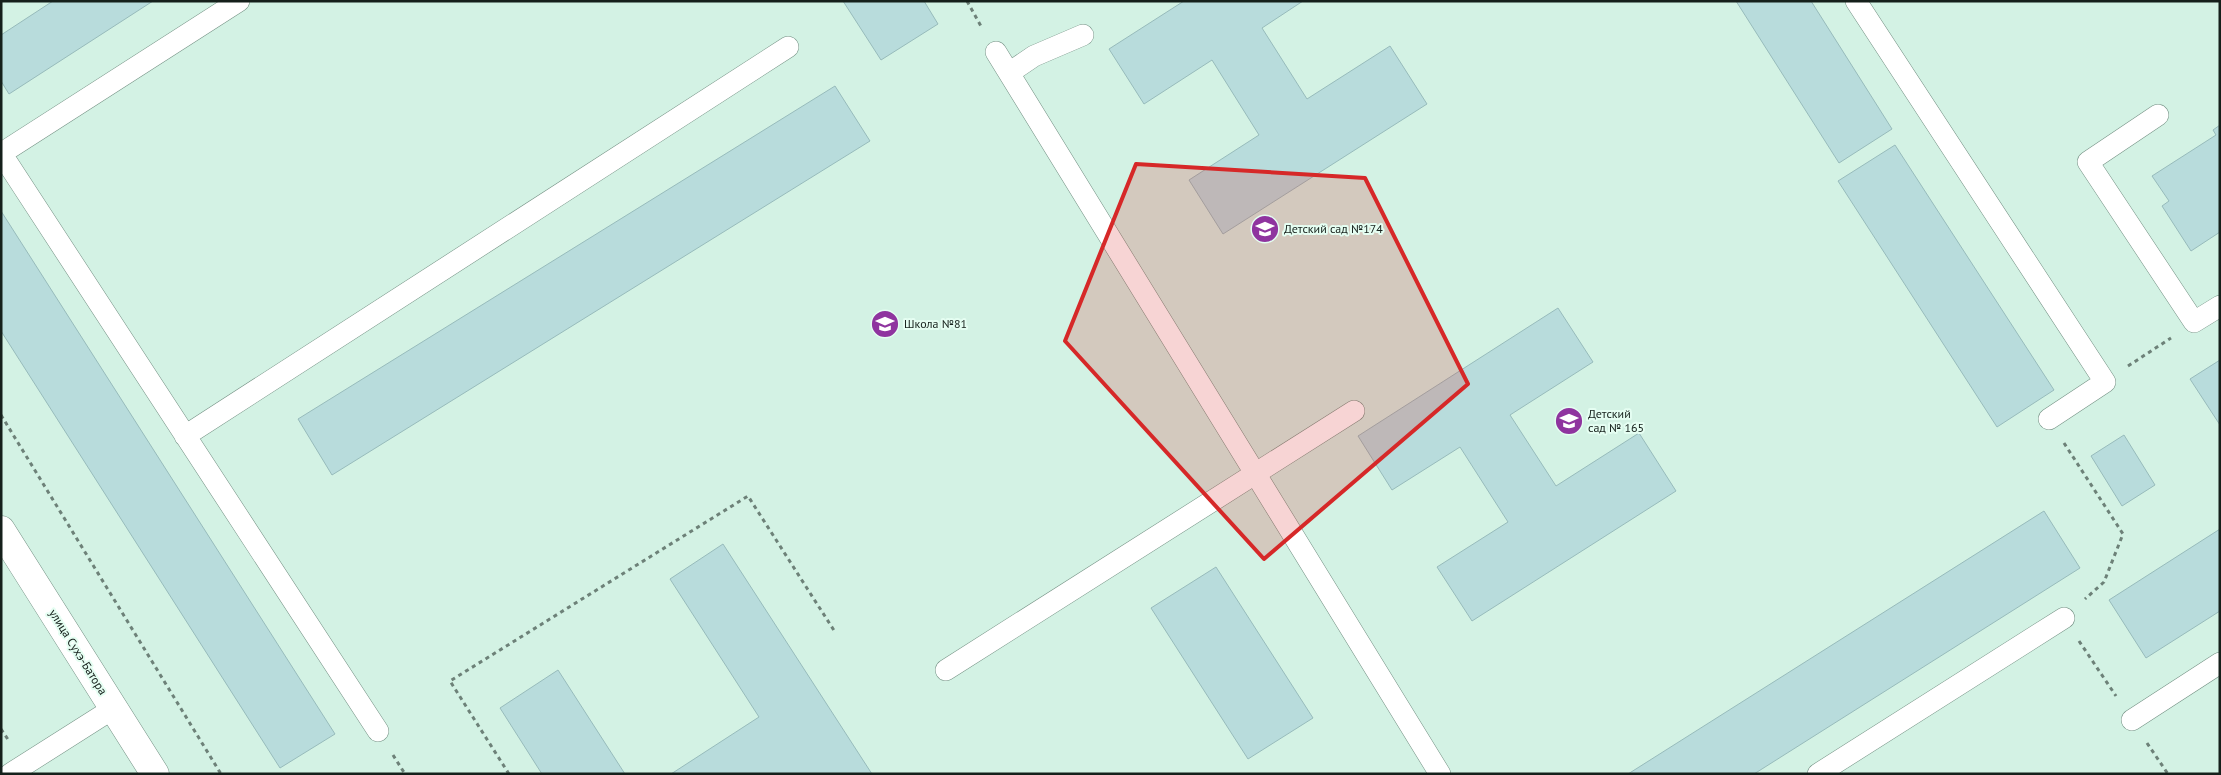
<svg xmlns="http://www.w3.org/2000/svg" width="2221" height="775" font-family="'PT Sans',sans-serif">
<style>
.building{fill:#b8dcdc;stroke:#97bbbb}
.lines{fill:none;stroke-linecap:round;stroke-linejoin:round}
.lane-casing{stroke:#749184;stroke-width:22}
.street-casing{stroke:#749184;stroke-width:29}
.path{stroke:#6d8178;stroke-width:3;stroke-dasharray:4 4;stroke-linecap:butt}
.lane{stroke:#fff;stroke-width:21}
.street{stroke:#fff;stroke-width:28}
.marked{fill:#d62828;fill-opacity:0.2;stroke:#d62828;stroke-width:4;stroke-linejoin:round}
.labels{text-anchor:middle;stroke-width:4;stroke-linejoin:round;paint-order:stroke}
.poi-label{font-size:12px;fill:#15201b;stroke:#e5fef2;text-anchor:start}
.street-label{font-size:12px;fill:#15201b;stroke:#e5fef2}
</style>
<rect width="100%" height="100%" fill="#d3f2e4"/>
<path class="building" d="M 53,1 L 153,1 L 9,94 L 1,81 L 1,35 Z
M 843,1 L 924,1 L 938,24 L 881,60 Z
M 1184,1 L 1303,1 L 1262,28 L 1307,99 L 1390,46 L 1427,104 L 1223,234 L 1189,180 L 1259,135 L 1212,60 L 1144,104 L 1109,49 Z
M 1736,1 L 1811,1 L 1892,129 L 1839,163 Z
M 835,86 L 870,141 L 332,475 L 298,419 Z
M 2220,125 L 2220,232 L 2191,251 L 2162,206 L 2169,201 L 2152,176 L 2216,135 L 2213,130 Z
M 1895,145 L 2054,390 L 1997,427 L 1838,181 Z
M 1,211 L 335,734 L 280,768 L 1,331 Z
M 1558,308 L 1593,362 L 1510,415 L 1556,486 L 1639,433 L 1676,491 L 1472,621 L 1437,567 L 1508,522 L 1460,447 L 1392,490 L 1358,436 Z
M 2220,360 L 2220,425 L 2190,379 Z
M 2124,435 L 2155,485 L 2122,506 L 2091,456 Z
M 2044,511 L 2080,568 L 1754,774 L 1628,774 Z
M 2220,529 L 2220,611 L 2146,658 L 2109,600 Z
M 723,544 L 872,774 L 671,774 L 759,717 L 670,579 Z
M 1216,567 L 1313,718 L 1248,759 L 1151,608 Z
M 558,670 L 625,774 L 542,774 L 500,708 Z"/>
<g class="lines">
<defs>
<path id="lane" d="M 1856,1 L 2105,382 L 2049,419
M 996,52 L 1440,774
M 1009,73 L 1034,56 L 1083,35
M 2158,115 L 2088,162 L 2194,322 L 2220,306
M 1,153 L 378,731
M 2,153 L 239,1
M 185,436 L 788,47
M 946,670 L 1354,411
M 2132,720 L 2220,663
M 10,774 L 114,708
M 1818,774 L 2064,618"/>
<path id="street" d="M 1,530 L 155,774"/>
</defs>
<use href="#lane" class="lane-casing"/>
<use href="#street" class="street-casing"/>
<path class="path" d="M 967,1 L 982,28
M 2128,366 L 2171,338
M 1,415 L 221,774
M 2064,443 L 2123,534 L 2104,582 L 2085,599
M 2079,641 L 2116,696
M 1,729 L 9,741
M 2147,743 L 2168,774
M 393,755 L 405,774
M 509,774 L 450,681 L 748,496 L 835,632"/>
<use href="#lane" class="lane"/>
<use href="#street" class="street"/>
</g>
<path class="marked" d="M 1136,164 L 1365,178 L 1468,384 L 1264,559 L 1065,341 Z"/>
<defs>
<symbol id="school-disc" viewBox="-11 -11 22 22"><circle r="9.5" fill="#8f349f" stroke="#e5fef2"/><path d="M0-5L7-2L0 1L-7-2ZM-4 1L0 2.5L4 1V4Q0 6-4 4Z" fill="#fff"/></symbol>
</defs>
<g fill-rule="evenodd">
<use href="#school-disc" x="1249" y="213" width="32" height="32"/>
<use href="#school-disc" x="869" y="308" width="32" height="32"/>
<use href="#school-disc" x="1553" y="405" width="32" height="32"/>
</g>
<g class="labels">
<g class="poi-label">
<text x="1284" y="233">Детский сад №174</text>
<text x="904" y="328">Школа №81</text>
<text x="1588" y="418">Детский<tspan x="1588" dy="14">сад № 165</tspan></text>
</g>
<g class="street-label">
<text transform="translate(78 652) rotate(58)" y="4">улица Сухэ-Батора</text>
</g>
</g>
<rect width="2221" height="775" fill="none" stroke="#15201b" stroke-width="5"/>
</svg>
